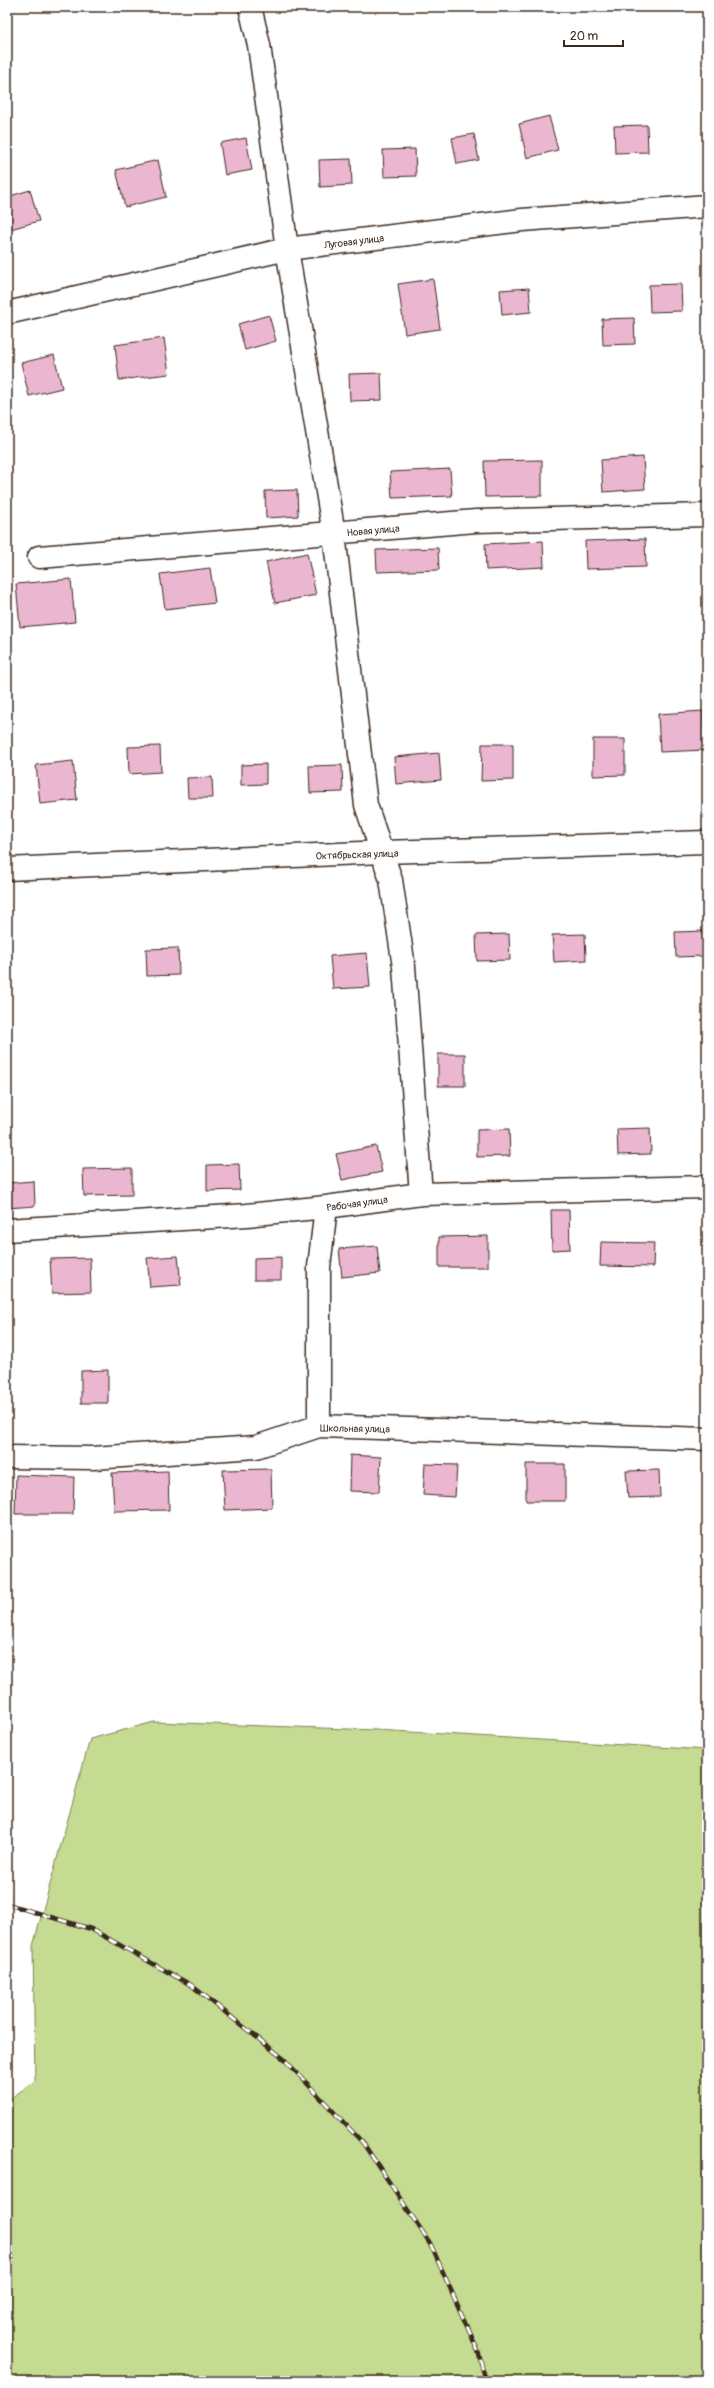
<svg xmlns="http://www.w3.org/2000/svg" width="714" height="2388" font-family="Pangolin,sans-serif">
<style>
.green{fill:#c4db91;stroke:#808258}
.building{fill:#ebb6d0;stroke:#3b2a1e}
.lines{fill:none;stroke-linecap:round;stroke-linejoin:round}
.street-casing{stroke:#3b2a1e;stroke-width:25}
.secondary-casing{stroke:#3b2a1e;stroke-width:25}
.street{stroke:#fff;stroke-width:22}
.secondary{stroke:#fff;stroke-width:22}
.rail-casing{stroke:#3b2a1e;stroke-width:4.5}
.rail{stroke:#fff;stroke-width:3;stroke-dasharray:9;stroke-linecap:butt}
.labels{text-anchor:middle;stroke-width:3;stroke-linejoin:round;paint-order:stroke}
.street-label{font-size:10px;fill:#3b2a1e;stroke:#fff}
</style>
<rect width="100%" height="100%" fill="#fff"/>
<filter id="ink" filterUnits="userSpaceOnUse"><feTurbulence type="fractalNoise" baseFrequency=".025" numOctaves="2"/><feDisplacementMap in="SourceGraphic" scale="8" xChannelSelector="R" yChannelSelector="G"/><feConvolveMatrix kernelMatrix="1 2 1 2 8 2 1 2 1" color-interpolation-filters="sRGB"/></filter>
<g filter="url(#ink)">
<path class="green" d="M 154,1722 L 377,1730 L 707,1750 L 707,2381 L 7,2381 L 7,2101 L 35,2081 L 33,1946 L 90,1739 Z"/>
<path class="building" d="M 549,116 L 558,150 L 527,158 L 519,124 Z
M 647,125 L 648,152 L 615,153 L 614,126 Z
M 474,134 L 479,160 L 457,164 L 452,138 Z
M 246,138 L 252,170 L 225,175 L 220,143 Z
M 415,149 L 416,176 L 384,177 L 383,150 Z
M 351,159 L 352,185 L 320,187 L 319,160 Z
M 158,160 L 166,197 L 125,207 L 116,170 Z
M 30,190 L 39,221 L 7,230 L 7,197 Z
M 433,279 L 440,329 L 405,334 L 398,284 Z
M 681,284 L 682,311 L 650,312 L 649,285 Z
M 529,288 L 531,312 L 502,315 L 500,290 Z
M 269,315 L 276,341 L 245,350 L 238,324 Z
M 634,318 L 635,344 L 603,345 L 602,319 Z
M 164,338 L 169,374 L 119,380 L 115,345 Z
M 54,355 L 62,388 L 29,396 L 21,363 Z
M 381,373 L 382,400 L 350,401 L 349,374 Z
M 643,457 L 645,489 L 603,492 L 601,460 Z
M 542,460 L 542,496 L 485,497 L 484,461 Z
M 450,469 L 452,496 L 392,498 L 390,472 Z
M 297,490 L 298,516 L 266,518 L 265,491 Z
M 645,539 L 646,567 L 586,569 L 585,541 Z
M 543,541 L 544,567 L 486,570 L 485,544 Z
M 438,548 L 439,570 L 377,572 L 376,550 Z
M 307,553 L 316,595 L 275,603 L 266,562 Z
M 210,568 L 215,603 L 165,609 L 160,574 Z
M 71,579 L 75,622 L 20,627 L 16,584 Z
M 703,711 L 706,750 L 660,752 L 658,714 Z
M 593,739 L 625,739 L 625,775 L 593,776 Z
M 482,744 L 513,744 L 513,780 L 481,781 Z
M 160,746 L 161,772 L 129,774 L 128,747 Z
M 439,753 L 441,780 L 396,784 L 394,757 Z
M 73,761 L 77,800 L 40,804 L 36,765 Z
M 266,764 L 266,784 L 241,785 L 241,765 Z
M 342,765 L 343,792 L 310,793 L 309,766 Z
M 212,777 L 213,798 L 188,798 L 187,778 Z
M 705,931 L 706,956 L 676,957 L 675,932 Z
M 509,934 L 510,960 L 477,961 L 476,935 Z
M 585,934 L 586,960 L 554,962 L 552,935 Z
M 178,948 L 179,975 L 147,976 L 146,949 Z
M 367,953 L 370,987 L 333,989 L 330,956 Z
M 438,1054 L 465,1054 L 465,1086 L 438,1086 Z
M 650,1128 L 651,1154 L 618,1155 L 617,1129 Z
M 509,1129 L 510,1156 L 477,1157 L 477,1130 Z
M 376,1146 L 382,1172 L 342,1180 L 336,1154 Z
M 239,1164 L 240,1190 L 207,1191 L 207,1165 Z
M 132,1168 L 132,1195 L 84,1196 L 83,1169 Z
M 34,1181 L 35,1206 L 7,1208 L 7,1183 Z
M 551,1210 L 569,1210 L 570,1249 L 552,1250 Z
M 488,1236 L 488,1267 L 439,1267 L 439,1237 Z
M 601,1242 L 654,1243 L 653,1267 L 600,1266 Z
M 377,1246 L 380,1273 L 342,1277 L 339,1249 Z
M 178,1256 L 181,1285 L 150,1287 L 147,1258 Z
M 281,1257 L 281,1280 L 254,1280 L 254,1258 Z
M 90,1258 L 91,1292 L 52,1293 L 50,1259 Z
M 108,1370 L 108,1403 L 81,1403 L 81,1371 Z
M 350,1455 L 381,1457 L 379,1492 L 349,1491 Z
M 425,1464 L 457,1465 L 455,1497 L 423,1495 Z
M 526,1464 L 565,1464 L 565,1501 L 526,1501 Z
M 271,1469 L 272,1508 L 225,1510 L 223,1470 Z
M 659,1470 L 660,1497 L 628,1498 L 626,1471 Z
M 168,1471 L 169,1510 L 114,1511 L 112,1473 Z
M 16,1475 L 74,1477 L 73,1514 L 15,1514 Z"/>
<g class="lines">
<defs>
<path id="street" d="M 250,7 L 259,45 L 287,249 L 334,534 L 366,805 L 391,880 L 404,967 L 421,1194
M 7,313 L 287,249 L 522,220 L 707,206
M 39,557 L 476,521 L 707,515
M 7,1230 L 247,1215 L 326,1207 L 421,1194 L 707,1187
M 319,1426 L 319,1267 L 326,1207
M 7,1457 L 93,1458 L 256,1447 L 319,1426 L 707,1439"/>
<path id="secondary" d="M 7,869 L 383,852 L 707,842"/>
</defs>
<use href="#street" class="street-casing"/>
<use href="#secondary" class="secondary-casing"/>
<use href="#street" class="street"/>
<use href="#secondary" class="secondary"/>
<defs>
<path id="rail" d="M 7,1904 L 91,1929 L 191,1985 L 284,2059 L 363,2143 L 430,2243 L 478,2351 L 486,2381"/>
</defs>
<use href="#rail" class="rail-casing"/>
<use href="#rail" class="rail"/>
</g>
</g>
<g class="labels">
<g class="street-label">
<text transform="translate(354 241) rotate(-7)" y="4">Луговая улица</text>
<text transform="translate(373 530) rotate(-5)" y="4">Новая улица</text>
<text transform="translate(357 854) rotate(-2)" y="4">Октябрьская улица</text>
<text transform="translate(357 1203) rotate(-8)" y="4">Рабочая улица</text>
<text transform="translate(355 1428) rotate(1)" y="4">Школьная улица</text>
</g>
</g>
<rect width="714" height="2388" fill="none" stroke="#fff" stroke-width="24"/>
<rect x="12" y="12" width="690" height="2364" fill="none" stroke="#3b2a1e" stroke-width="1.5" filter="url(#ink)"/>
<path d="M564 40v6h59v-6" fill="none" stroke="#3b2a1e" stroke-width="2"/>
<text x="570" y="40" font-size="12" fill="#3b2a1e" stroke="#ffffff" stroke-width="3" paint-order="stroke">20 m</text>
</svg>
